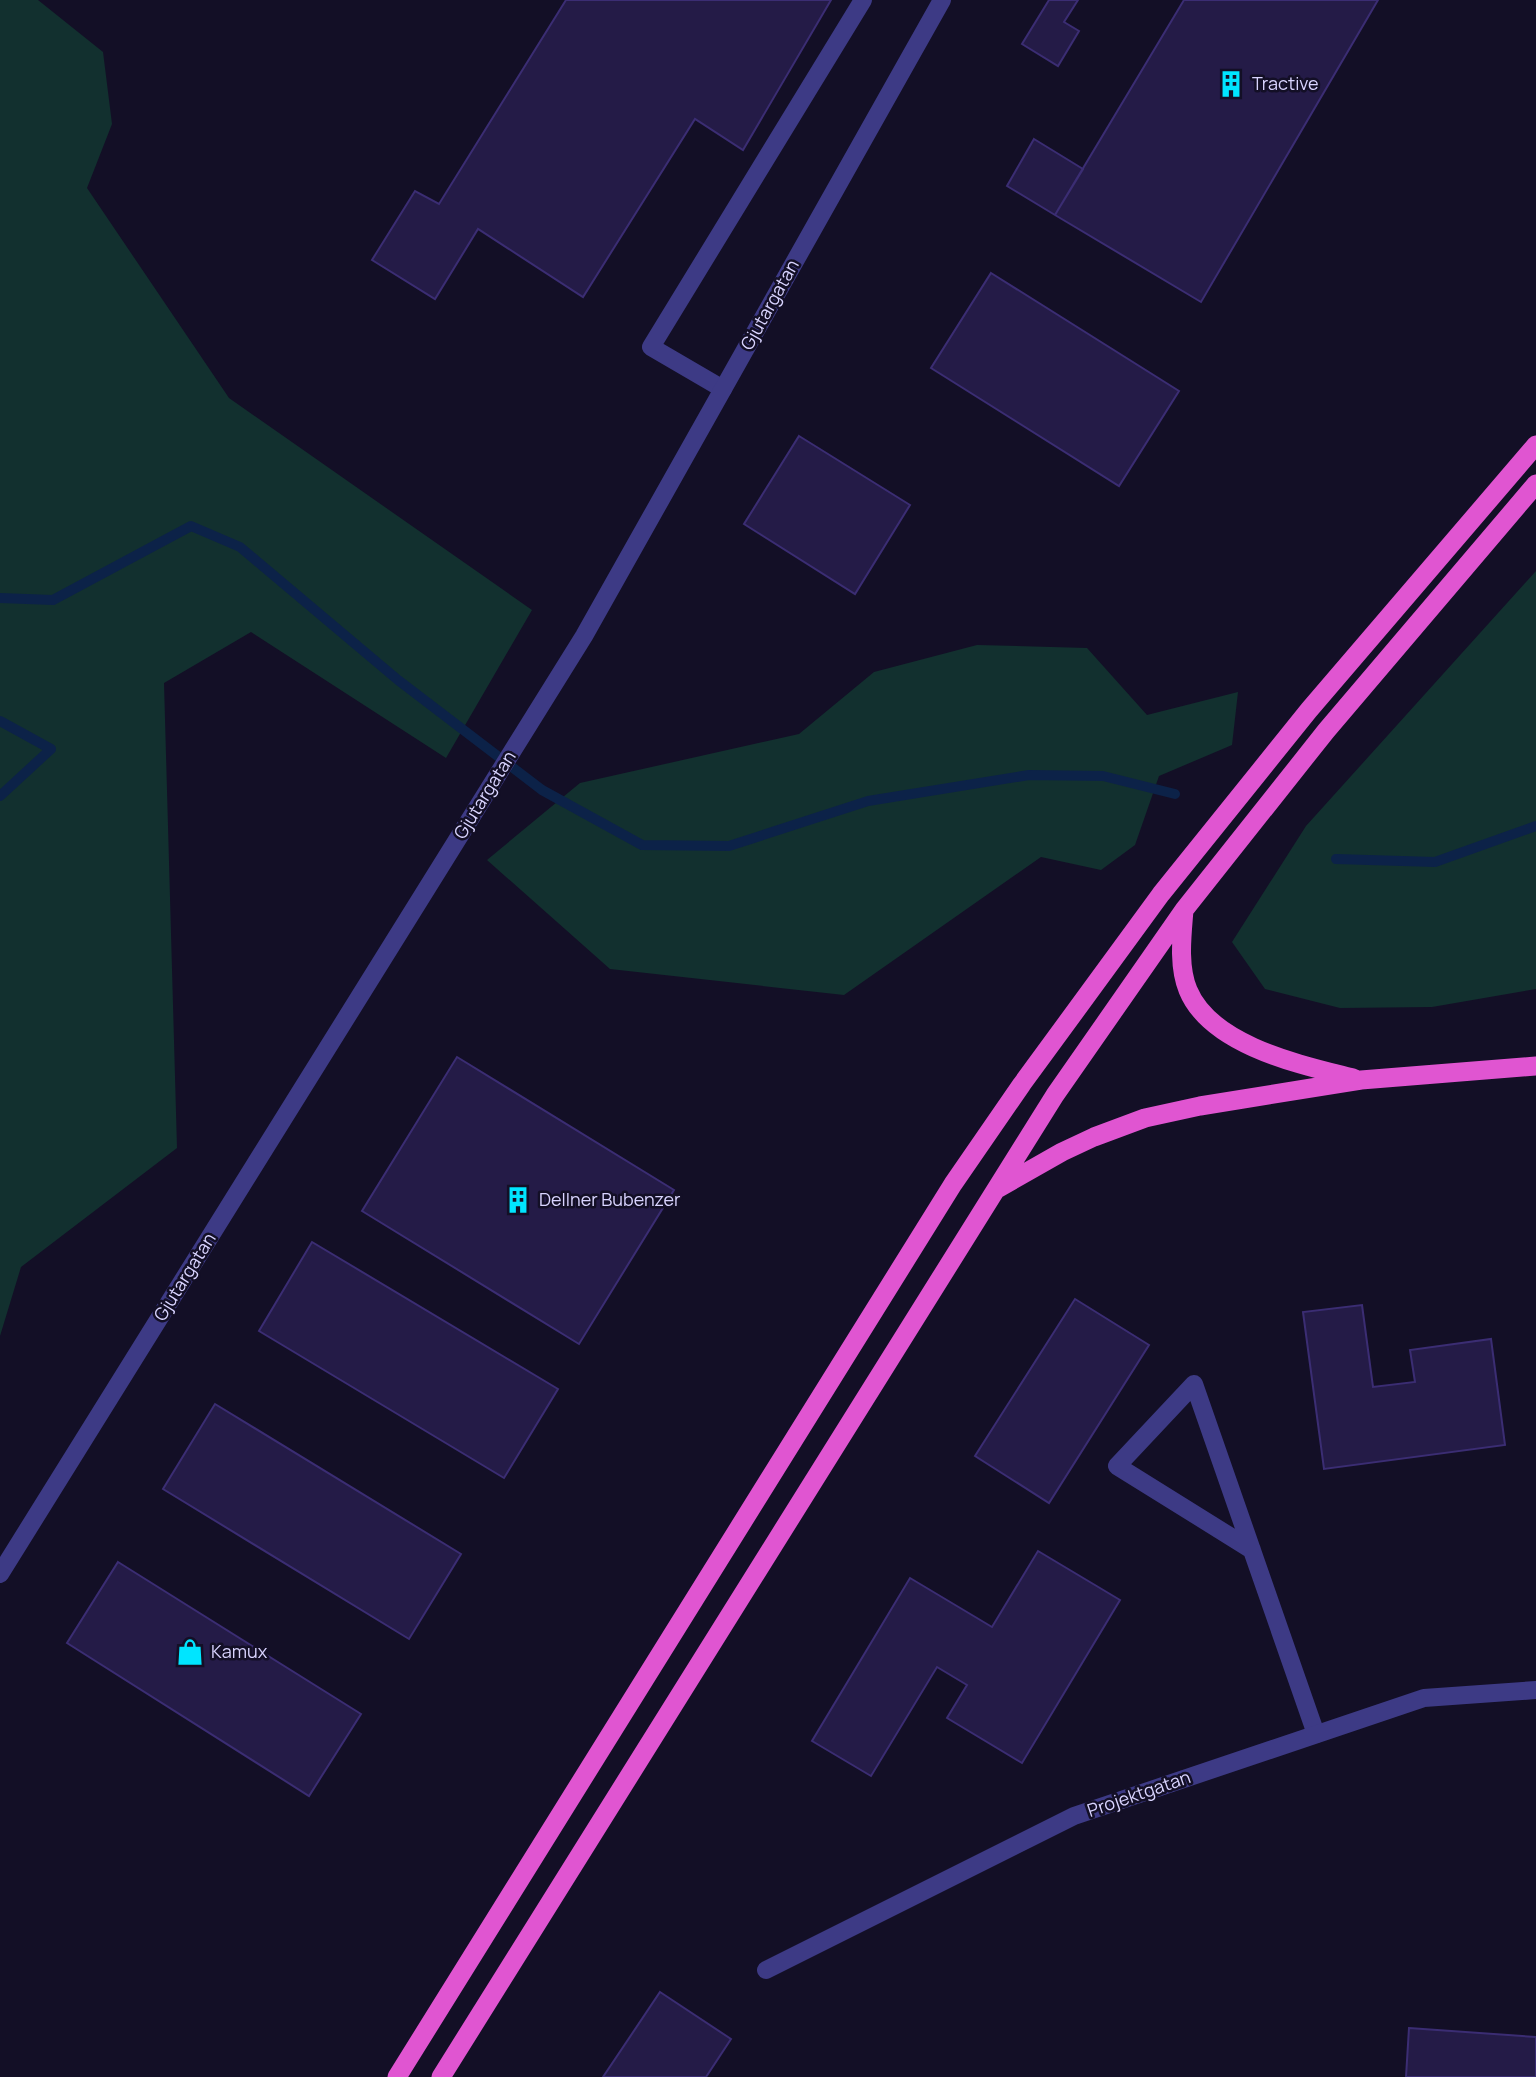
<svg xmlns="http://www.w3.org/2000/svg" width="1536" height="2077" font-family="Manrope,sans-serif">
<style>
.green{fill:#12302f}
.lines{fill:none;stroke-linecap:round;stroke-linejoin:round}
.stream{stroke:#0c2248;stroke-width:10}
.building{fill:#241b47;stroke:#3b2d73;stroke-width:2}
.service{stroke:#3d3a85;stroke-width:18}
.minor{stroke:#3d3a85;stroke-width:18}
.trunk{stroke:#e055d1;stroke-width:19}
.labels{text-anchor:middle;stroke-width:5;stroke-linejoin:round;paint-order:stroke}
.poi-label{font-size:18px;fill:#d9d4ff;stroke:#130f26;text-anchor:start}
.street-label{font-size:18px;fill:#d9d4ff;stroke:#130f26}
</style>
<rect width="100%" height="100%" fill="#130f26"/>
<path class="green" d="M 0,0 L 38,0 L 103,52 L 112,124 L 87,188 L 229,398 L 532,610 L 446,758 L 251,632 L 164,683 L 177,1148 L 21,1267 L 0,1336 Z
M 1536,571 L 1536,989 L 1432,1007 L 1340,1008 L 1265,989 L 1232,942 L 1306,826 Z
M 977,645 L 1087,648 L 1147,715 L 1238,692 L 1232,745 L 1159,776 L 1135,845 L 1101,870 L 1041,857 L 844,995 L 610,969 L 487,860 L 580,783 L 799,734 L 874,672 Z"/>
<g class="lines">
<path class="stream" d="M 0,598 L 53,600 L 191,526 L 240,547 L 398,680 L 542,790 L 642,845 L 729,846 L 868,801 L 1029,775 L 1103,776 L 1175,794
M 0,721 L 51,749 L 0,796
M 1336,859 L 1435,862 L 1536,826"/>
</g>
<path class="building" d="M 566,0 L 831,0 L 743,150 L 695,119 L 583,297 L 478,229 L 435,299 L 372,260 L 415,191 L 439,204 Z
M 1049,0 L 1078,0 L 1064,22 L 1079,31 L 1058,66 L 1022,44 Z
M 1184,0 L 1378,0 L 1201,302 L 1055,215 Z
M 1034,139 L 1083,169 L 1055,215 L 1007,186 Z
M 991,273 L 1179,391 L 1119,486 L 931,368 Z
M 799,436 L 910,505 L 855,594 L 744,524 Z
M 457,1057 L 674,1190 L 579,1344 L 362,1211 Z
M 312,1242 L 558,1389 L 504,1478 L 259,1331 Z
M 1075,1299 L 1149,1345 L 1049,1503 L 975,1456 Z
M 1362,1305 L 1373,1387 L 1415,1382 L 1410,1350 L 1491,1339 L 1505,1445 L 1324,1469 L 1303,1312 Z
M 215,1404 L 461,1554 L 409,1639 L 163,1489 Z
M 1038,1551 L 1120,1600 L 1022,1763 L 947,1718 L 967,1685 L 937,1667 L 871,1776 L 812,1741 L 910,1578 L 992,1627 Z
M 118,1562 L 361,1714 L 309,1796 L 67,1643 Z
M 660,1992 L 731,2039 L 706,2077 L 603,2077 Z
M 1409,2028 L 1536,2037 L 1536,2077 L 1406,2077 Z"/>
<g class="lines">
<path class="service" d="M 723,389 L 651,347 L 863,0
M 1252,1550 L 1117,1466 L 1194,1384 L 1316,1734"/>
<path class="minor" d="M 0,1574 L 584,636 L 942,0
M 766,1970 L 1074,1816 L 1424,1698 L 1536,1690"/>
<path class="trunk" d="M 1184,910 C 1182,935 1178,966 1188,990 C 1211,1046 1302,1065 1353,1078
M 997,1189 L 1062,1152 L 1094,1137 L 1145,1118 L 1200,1106 L 1361,1080 L 1536,1066
M 397,2077 L 953,1184 L 1022,1084 L 1161,894 L 1309,710 L 1536,445
M 441,2077 L 1055,1095 L 1184,910 L 1326,731 L 1536,484"/>
</g>
<defs>
<symbol id="building-bare" viewBox="-9 -9 18 18"><path d="M-4-6H4V6H1V3H-1V6H-4ZM-2.5-4.3h1.7v1.8h-1.7ZM.8-4.3h1.7v1.8H.8ZM-2.5-1h1.7V.8h-1.7ZM.8-1h1.7V.8H.8Z" fill="#00e5ff" stroke="#130f26" stroke-width="2.5" paint-order="stroke"/></symbol>
<symbol id="shop-bare" viewBox="-9 -9 18 18"><path d="M-5-2.5h2.3a2.7 3.5 0 0 1 5.4 0H5L5.5 6h-11ZM-1.5-2.5h3a1.5 2.3 0 0 0-3 0Z" fill="#00e5ff" stroke="#130f26" stroke-width="2.5" paint-order="stroke"/></symbol>
</defs>
<g fill-rule="evenodd">
<use href="#building-bare" x="1212" y="65" width="38" height="38"/>
<use href="#building-bare" x="499" y="1181" width="38" height="38"/>
<use href="#shop-bare" x="171" y="1633" width="38" height="38"/>
</g>
<g class="labels">
<g class="poi-label">
<text x="1252" y="90">Tractive</text>
<text x="539" y="1206">Dellner Bubenzer</text>
<text x="211" y="1658">Kamux</text>
</g>
<g class="street-label">
<text transform="translate(770 305) rotate(-61)" y="6">Gjutargatan</text>
<text transform="translate(485 795) rotate(-58)" y="6">Gjutargatan</text>
<text transform="translate(185 1277) rotate(-58)" y="6">Gjutargatan</text>
<text transform="translate(1139 1794) rotate(-19)" y="6">Projektgatan</text>
</g>
</g>
</svg>
